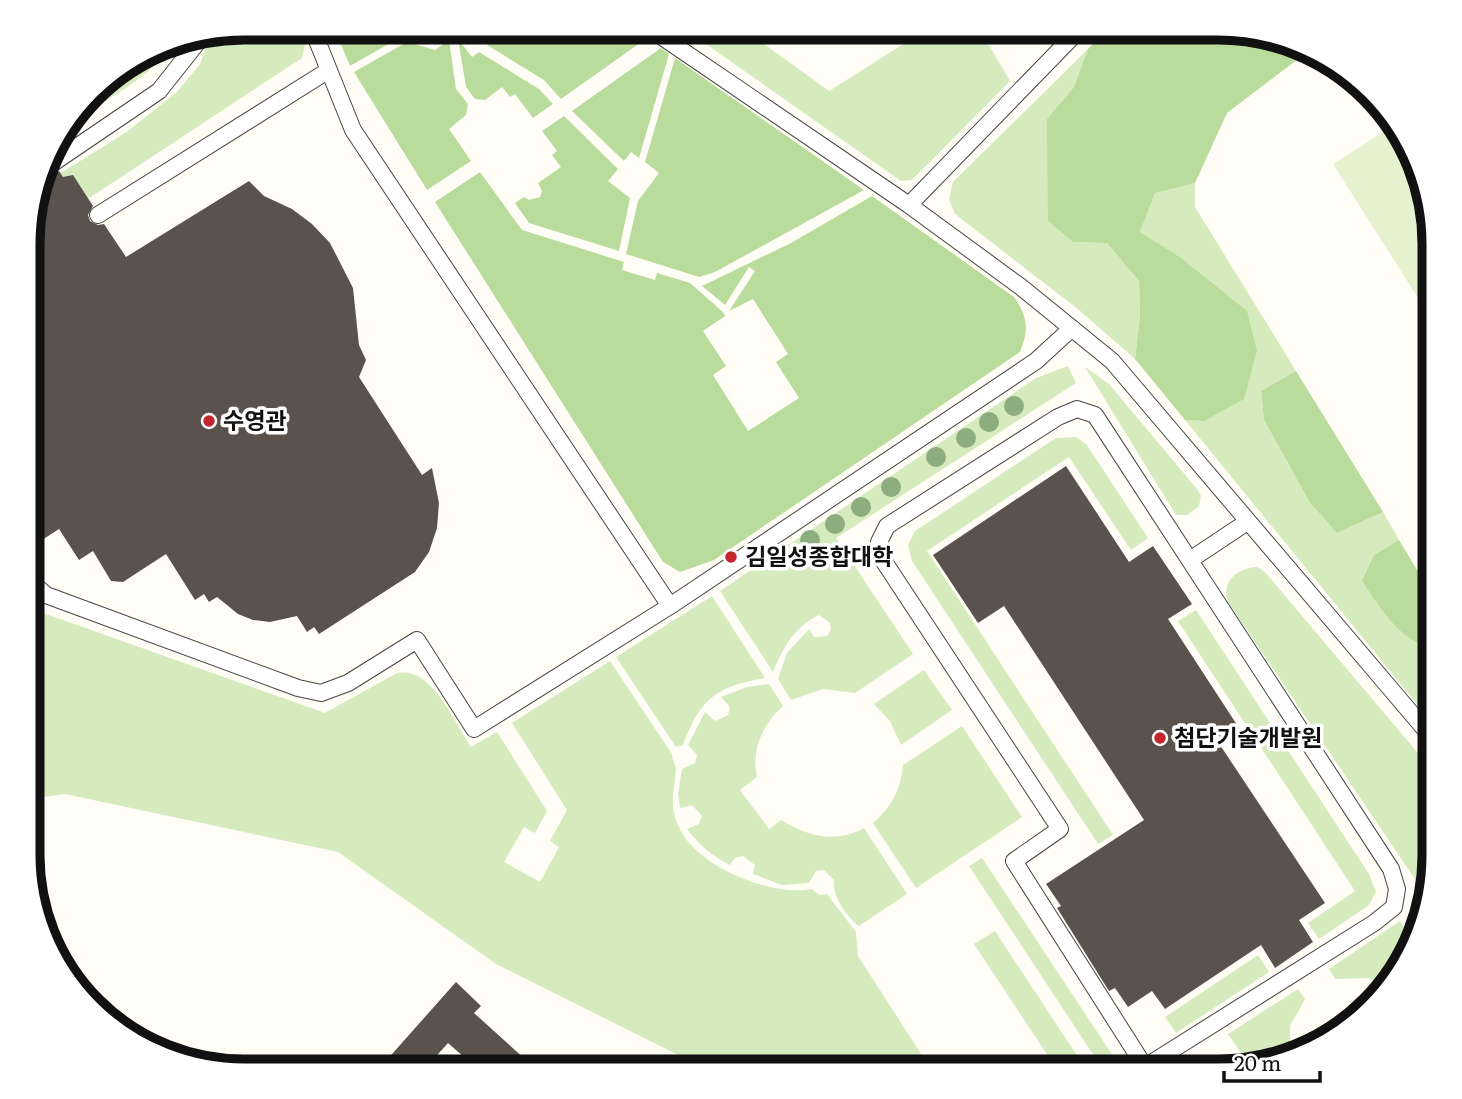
<svg xmlns="http://www.w3.org/2000/svg" width="1462" height="1099" font-family="Literata,'Noto Sans KR',serif">
<style>
.green{fill:#d5ebbd}
.forest{fill:#b9dc9c}
.pitch{fill:#e6f2cf}
.building{fill:#5a524d}
.lines{fill:none;stroke-linecap:round;stroke-linejoin:round}
.lane-casing{stroke:#444;stroke-width:18}
.lane{stroke:#fff;stroke-width:16}
.tree{fill:#8dad7f}
.poi-dot{fill:#c4262e;stroke:#fff;stroke-width:2.5}
.labels{text-anchor:middle;stroke-width:7;stroke-linejoin:round;paint-order:stroke}
.poi-label{font-size:23px;font-weight:bold;fill:#111;stroke:#fff;text-anchor:start}
.rim{fill:none;stroke:#111;stroke-width:9}
</style>
<rect width="100%" height="100%" fill="#fffdf5"/>
<path class="green" d="M 244,28 L 299,28 L 305,44 L 302,58 L 30,237 L 30,215 L 40,186 L 128,131 L 177,92 L 200,64 L 211,33 Z
M 683,28 L 742,28 L 829,91 L 929,28 L 979,28 L 1010,81 L 912,180 L 901,181 Z
M 173,40 C 158,75 99,104 68,123 L 102,81 Z
M 1088,49 L 1074,87 L 1047,119 L 1073,242 L 1107,243 L 1139,281 L 1140,316 L 1135,359 L 1079,310 L 955,214 L 949,199 L 953,182 Z
M 1195,183 L 1195,207 L 1296,371 L 1261,391 L 1264,420 L 1310,503 L 1337,533 L 1383,512 L 1399,540 L 1374,555 L 1421,646 L 1434,647 L 1434,725 L 1185,420 L 1204,421 L 1140,232 L 1155,193 Z
M 1068,366 L 1076,383 L 836,538 L 913,654 L 855,693 L 823,689 L 791,700 L 778,679 L 787,653 L 809,629 L 814,637 L 827,636 L 831,630 L 830,623 L 819,615 C 794,627 783,648 773,672 L 720,591 L 1036,378 Z
M 1085,367 L 1109,384 L 1197,489 L 1201,496 L 1199,506 L 1187,515 L 1176,515 Z
M 1076,437 L 1087,445 L 1148,538 L 1131,550 L 1069,457 L 927,551 L 1113,835 L 1098,844 L 912,561 L 908,545 L 915,531 L 1056,438 Z
M 1257,567 L 1265,572 L 1434,772 L 1434,870 L 1427,897 L 1228,602 C 1221,582 1237,568 1257,567 Z
M 712,596 L 765,678 C 716,686 700,699 683,745 L 676,747 L 616,657 Z
M 29,604 L 46,614 L 325,713 L 397,673 C 432,666 454,722 471,747 L 497,732 L 547,811 L 535,833 L 524,827 L 504,862 L 540,882 L 559,847 L 550,841 L 567,810 L 512,723 L 610,661 L 672,754 C 672,760 676,765 676,769 C 674,792 668,809 681,831 C 700,868 773,897 812,889 L 819,895 L 827,894 L 856,932 L 858,956 L 932,1071 L 710,1071 L 496,964 L 338,852 L 65,794 L 29,799 Z
M 1196,610 L 1369,874 L 1376,892 L 1369,905 L 1319,939 L 1308,923 L 1355,891 L 1178,621 Z
M 924,670 L 952,710 L 901,745 L 890,721 L 874,704 Z
M 769,684 L 783,706 C 763,724 751,749 757,777 L 740,790 L 769,829 L 781,820 C 807,836 835,844 864,828 L 907,894 L 859,926 C 846,916 832,896 834,880 L 824,870 L 816,871 L 809,883 L 782,885 L 753,874 L 755,865 L 743,856 L 735,858 L 730,865 C 712,856 699,845 687,829 L 699,824 L 702,816 L 692,805 L 680,808 L 678,793 L 682,769 L 695,763 L 697,755 L 688,745 L 705,712 L 715,721 L 728,715 L 730,707 L 721,697 L 747,687 Z
M 962,726 L 1022,817 L 916,888 L 873,823 C 891,807 901,790 903,765 Z
M 982,858 L 1123,1071 L 1104,1071 L 969,866 Z
M 1400,921 L 1414,943 L 1387,987 L 1368,978 L 1335,979 L 1329,969 Z
M 995,931 L 1082,1063 L 1070,1071 L 1058,1071 L 974,944 Z
M 1258,955 L 1269,972 L 1176,1033 L 1165,1017 Z
M 1298,989 L 1305,999 L 1290,1026 L 1290,1054 L 1248,1064 L 1228,1034 Z"/>
<path class="forest" d="M 334,28 L 446,28 L 447,29 L 431,41 L 406,34 L 350,66 Z
M 492,28 L 633,28 L 647,38 L 561,99 L 544,80 L 487,45 L 498,36 Z
M 1107,28 L 1232,28 L 1300,44 L 1310,50 L 1227,113 L 1195,183 L 1155,193 L 1140,232 L 1181,258 L 1247,311 L 1257,351 L 1244,399 L 1204,421 L 1185,420 L 1135,359 L 1140,316 L 1139,281 L 1107,243 L 1073,242 L 1048,221 L 1047,119 L 1074,87 L 1088,49 Z
M 458,39 L 472,57 L 479,52 L 539,89 L 553,104 L 533,118 L 515,94 L 510,97 L 502,87 L 485,100 L 475,99 L 466,87 Z
M 449,40 L 456,89 L 468,104 L 466,115 L 449,129 L 471,161 L 427,190 L 354,72 L 407,42 L 435,50 Z
M 661,48 L 669,54 L 639,158 L 631,152 L 624,161 L 572,111 Z
M 675,58 L 695,72 L 864,190 L 715,272 L 699,277 L 626,254 L 638,201 L 659,173 L 645,162 Z
M 564,116 L 618,169 L 608,181 L 630,198 L 619,251 L 529,223 L 515,203 L 524,197 L 529,200 L 540,197 L 542,191 L 538,183 L 561,167 L 552,155 L 557,151 L 542,131 Z
M 480,172 L 522,230 L 624,262 L 622,270 L 655,280 L 657,273 L 690,283 L 723,312 L 725,316 L 703,331 L 726,366 L 713,375 L 748,431 L 799,398 L 776,362 L 788,354 L 753,299 L 729,311 L 755,271 L 749,267 L 725,305 L 702,286 L 791,243 L 872,196 L 1014,297 C 1028,317 1029,330 1020,352 L 714,560 L 680,572 L 663,562 L 435,202 Z
M 1296,371 L 1383,512 L 1337,533 L 1310,503 L 1264,420 L 1261,391 Z
M 1399,540 L 1434,598 L 1434,647 C 1401,645 1379,605 1362,581 L 1374,555 Z"/>
<path class="pitch" d="M 1394,125 C 1435,179 1434,257 1434,323 L 1333,164 Z"/>
<path class="building" d="M 45,170 L 53,173 L 59,171 L 63,177 L 73,175 L 93,206 L 88,215 L 90,221 L 98,225 L 104,224 L 126,257 L 249,181 L 264,196 L 292,209 L 312,224 L 330,243 L 353,288 L 359,345 L 366,360 L 359,377 L 422,475 L 432,468 L 439,503 L 437,528 L 429,552 L 415,572 L 319,634 L 314,627 L 307,632 L 297,616 L 270,622 L 253,620 L 238,614 L 217,597 L 209,602 L 204,594 L 195,600 L 166,554 L 123,582 L 111,581 L 93,551 L 79,560 L 59,529 L 42,540 L 29,520 L 30,319 L 42,311 L 30,293 L 30,215 Z
M 1066,466 L 1129,562 L 1153,546 L 1192,604 L 1168,619 L 1241,731 L 1220,745 L 1325,903 L 1299,920 L 1313,942 L 1275,968 L 1261,945 L 1165,1009 L 1152,991 L 1128,1007 L 1115,988 L 1109,991 L 1057,908 L 1061,906 L 1046,884 L 1144,820 L 1004,606 L 978,623 L 933,555 Z
M 456,982 L 481,1006 L 474,1013 L 538,1071 L 480,1071 L 448,1043 L 423,1071 L 377,1071 Z"/>
<g class="lines">
<defs>
<path id="lane" d="M 312,28 L 353,130 L 670,606 L 1036,361 L 1072,328
M 649,28 L 909,205 L 1021,287 L 1112,361 L 1434,740
M 53,163 L 159,91 L 197,43 L 199,35
M 909,205 L 1081,28
M 98,215 L 329,70
M 1077,409 L 1095,415 L 1391,869 L 1397,889 L 1394,907 L 1374,923 L 1145,1067 L 1014,861 L 1060,829 L 883,560 L 879,542 L 887,526 L 1058,417 Z
M 1190,560 L 1247,522
M 29,580 L 46,595 L 298,688 L 321,693 L 348,683 L 417,640 L 474,729 L 670,606"/>
</defs>
<use href="#lane" class="lane-casing"/>
<use href="#lane" class="lane"/>
</g>
<g class="tree">
<circle cx="1014" cy="406" r="10"/>
<circle cx="989" cy="422" r="10"/>
<circle cx="966" cy="438" r="10"/>
<circle cx="936" cy="457" r="10"/>
<circle cx="891" cy="487" r="10"/>
<circle cx="861" cy="507" r="10"/>
<circle cx="835" cy="524" r="10"/>
<circle cx="810" cy="540" r="10"/>
</g>
<g class="poi-dot">
<circle cx="209" cy="421" r="7"/>
<circle cx="731" cy="557" r="7"/>
<circle cx="1160" cy="738" r="7"/>
</g>
<g class="labels">
<g class="poi-label">
<text x="223" y="429">수영관</text>
<text x="745" y="565">김일성종합대학</text>
<text x="1174" y="746">첨단기술개발원</text>
</g>
</g>
<path d="M0 0H1462V1099H0ZM244 40H1218A204 204 0 0 1 1422 244V855A204 204 0 0 1 1218 1059H244A204 204 0 0 1 40 855V244A204 204 0 0 1 244 40Z" fill="#fff" fill-rule="evenodd"/>
<path class="rim" d="M244 40H1218A204 204 0 0 1 1422 244V855A204 204 0 0 1 1218 1059H244A204 204 0 0 1 40 855V244A204 204 0 0 1 244 40Z"/>
<path d="M1224 1071v10h96v-10" fill="none" stroke="#111111" stroke-width="3.5"/>
<text x="1234" y="1071" font-size="21" fill="#111111" stroke="#ffffff" stroke-width="5" paint-order="stroke">20 m</text>
</svg>
